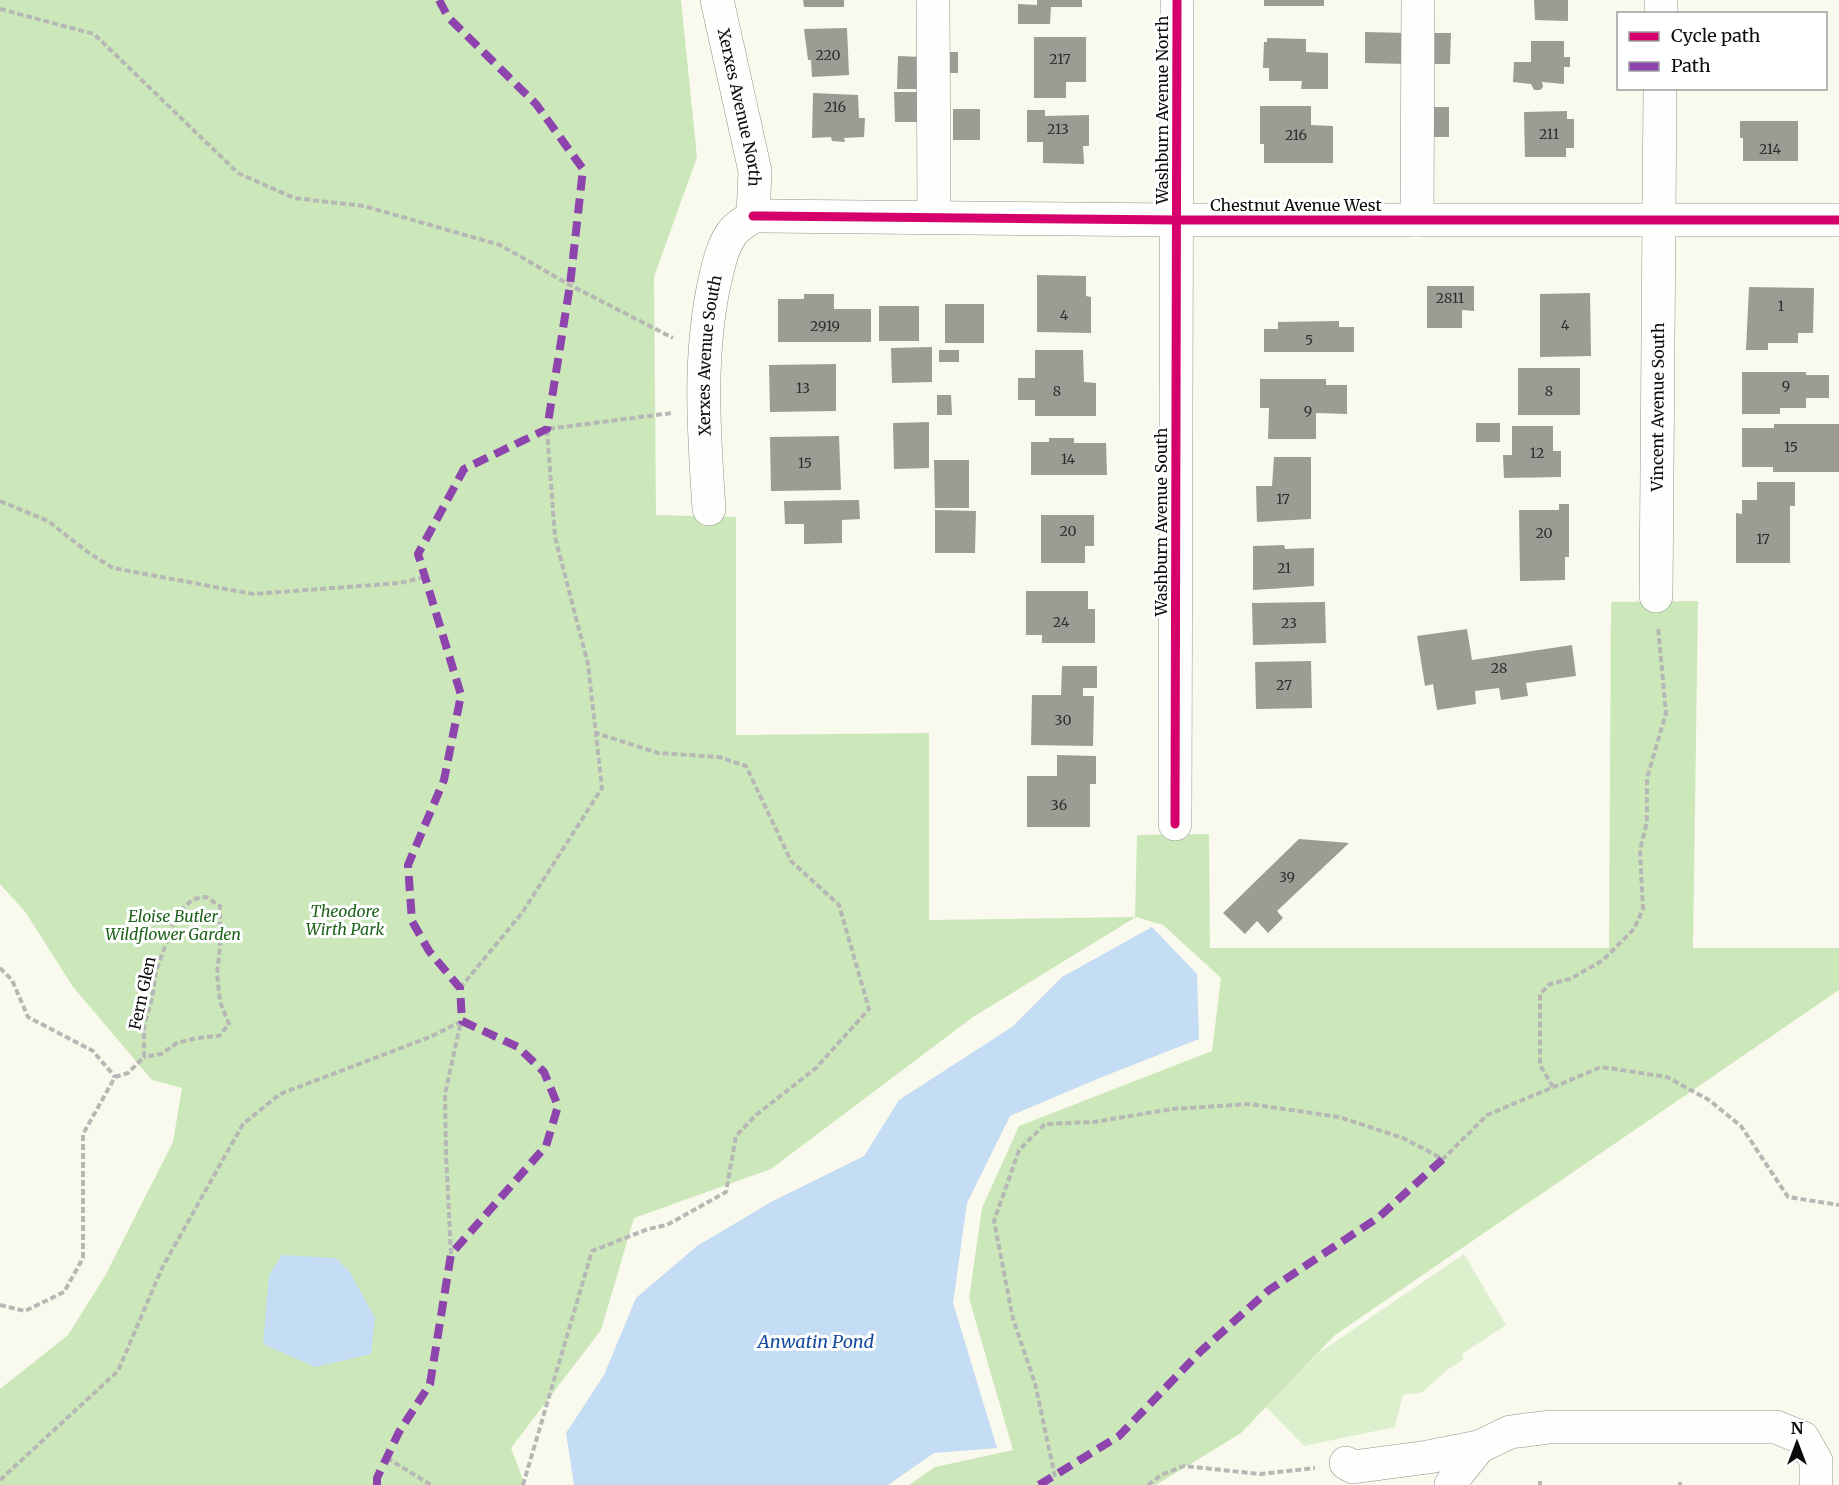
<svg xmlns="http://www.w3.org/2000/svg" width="1839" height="1485" font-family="Merriweather,serif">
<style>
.green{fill:#ddf0ce}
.forest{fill:#cce8bb}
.water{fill:#c4dcf4}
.building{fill:#9c9b94}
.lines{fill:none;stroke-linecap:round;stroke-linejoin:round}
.minor-casing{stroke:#93928d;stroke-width:34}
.path{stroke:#b7b7b5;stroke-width:4;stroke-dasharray:6 3;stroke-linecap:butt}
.minor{stroke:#fefefc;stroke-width:33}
.quiet{stroke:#8e44ad;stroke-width:8;stroke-dasharray:15 8;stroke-linecap:butt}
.cycleway-casing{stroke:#fff;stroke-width:13}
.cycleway{stroke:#d6006c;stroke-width:9}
.labels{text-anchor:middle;stroke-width:6;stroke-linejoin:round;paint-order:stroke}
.number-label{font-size:14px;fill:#2f2f2d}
.street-label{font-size:16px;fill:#0b0b0b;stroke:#fff}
.park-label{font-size:16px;font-style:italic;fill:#1e631b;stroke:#fff}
.water-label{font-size:18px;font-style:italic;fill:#134a9e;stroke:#fff}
</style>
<rect width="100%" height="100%" fill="#faf9ee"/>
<path class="green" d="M 1464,1254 L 1506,1325 L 1462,1354 L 1464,1359 L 1447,1370 L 1421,1393 L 1403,1395 L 1395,1427 L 1304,1446 L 1265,1406 L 1320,1352 Z"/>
<path class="forest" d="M 0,0 L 681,0 L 697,157 L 654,277 L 656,515 L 736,517 L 736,735 L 929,733 L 929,920 L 1135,917 L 1137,835 L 1209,834 L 1210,948 L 1609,948 L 1611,602 L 1698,601 L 1693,948 L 1839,948 L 1839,990 L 1335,1335 L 1241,1433 L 1156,1485 L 909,1485 L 935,1467 L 1013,1450 L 969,1298 L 982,1208 L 1019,1126 L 1212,1051 L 1221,978 L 1163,925 L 1136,917 L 973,1017 L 771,1169 L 634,1218 L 601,1330 L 511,1448 L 525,1485 L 0,1485 L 0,1389 L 68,1335 L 105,1276 L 173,1142 L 182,1088 L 152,1080 L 73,987 L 26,913 L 0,884 Z"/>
<path class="water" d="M 1152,927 L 1197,974 L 1199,1039 L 1102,1077 L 1010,1116 L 967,1203 L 953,1303 L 997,1448 L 934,1453 L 888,1485 L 574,1485 L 566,1433 L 604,1375 L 636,1298 L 697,1246 L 771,1202 L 864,1156 L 899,1100 L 1012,1027 L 1062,977 Z
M 282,1255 L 336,1258 L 350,1272 L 375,1318 L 371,1354 L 315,1367 L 263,1344 L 269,1275 Z"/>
<path class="building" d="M 803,0 L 844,0 L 844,7 L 804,7 Z
M 1037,0 L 1082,0 L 1082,7 L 1051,7 L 1050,24 L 1018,24 L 1018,4 L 1037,5 Z
M 1264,0 L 1324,0 L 1324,6 L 1264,6 Z
M 1534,0 L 1568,0 L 1568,21 L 1535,20 Z
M 847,28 L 849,75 L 812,77 L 811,60 L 808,60 L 804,29 Z
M 1365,32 L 1406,33 L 1406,64 L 1365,63 Z
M 1432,33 L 1451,33 L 1450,64 L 1431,64 Z
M 1034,37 L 1086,37 L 1086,82 L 1066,82 L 1066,98 L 1034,98 Z
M 1267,38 L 1306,39 L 1306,52 L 1328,53 L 1328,89 L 1301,89 L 1302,81 L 1269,81 L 1269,68 L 1263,68 L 1264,42 L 1267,42 Z
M 1531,41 L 1564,41 L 1564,57 L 1570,57 L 1570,67 L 1564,67 L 1564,84 L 1542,82 L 1543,87 L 1540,90 L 1534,90 L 1531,84 L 1513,82 L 1514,62 L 1531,62 Z
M 947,52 L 958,52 L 958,73 L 947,73 Z
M 898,56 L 922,57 L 922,89 L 897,89 Z
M 894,92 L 922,92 L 923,122 L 895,122 Z
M 813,93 L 858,95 L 859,118 L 865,118 L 864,137 L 844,138 L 845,142 L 832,141 L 831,137 L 812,138 Z
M 1260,106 L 1311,106 L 1311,125 L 1333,126 L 1333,163 L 1264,163 L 1264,144 L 1260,144 Z
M 1430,107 L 1449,107 L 1449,137 L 1430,137 Z
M 953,109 L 980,109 L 980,140 L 953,140 Z
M 1027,110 L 1045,110 L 1045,116 L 1089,115 L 1089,146 L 1083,146 L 1084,164 L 1043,163 L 1043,142 L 1027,142 Z
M 1567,111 L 1567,119 L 1574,119 L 1574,148 L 1566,148 L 1566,157 L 1525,157 L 1524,112 Z
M 1740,121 L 1798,121 L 1798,161 L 1743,161 L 1743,138 L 1740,138 Z
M 1037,275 L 1086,276 L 1086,296 L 1091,297 L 1091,333 L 1037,332 Z
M 1427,286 L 1474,286 L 1474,311 L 1462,310 L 1462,328 L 1427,328 Z
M 1749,287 L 1814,288 L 1813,333 L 1798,333 L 1798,343 L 1768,343 L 1768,350 L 1746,350 Z
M 1590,293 L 1591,356 L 1540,357 L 1540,294 Z
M 804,294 L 834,294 L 834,309 L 871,309 L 871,342 L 778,342 L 778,299 L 804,299 Z
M 945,304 L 984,304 L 984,343 L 945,343 Z
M 879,306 L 919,306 L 919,341 L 879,341 Z
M 1339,321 L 1339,327 L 1354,327 L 1354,352 L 1264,352 L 1264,329 L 1278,329 L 1278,322 Z
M 932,347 L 932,382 L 892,383 L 891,348 Z
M 939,350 L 959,350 L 959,362 L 939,362 Z
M 1035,350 L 1083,350 L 1084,382 L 1096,383 L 1096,416 L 1035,416 L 1035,400 L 1018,400 L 1018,378 L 1035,378 Z
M 836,364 L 836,411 L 770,412 L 769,365 Z
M 1518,368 L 1580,368 L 1580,415 L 1518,415 Z
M 1742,372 L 1806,372 L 1806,375 L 1829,375 L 1829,398 L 1806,398 L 1806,408 L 1780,408 L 1780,414 L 1742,414 Z
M 1260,379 L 1326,379 L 1326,385 L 1347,385 L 1347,414 L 1316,413 L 1316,439 L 1268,439 L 1269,408 L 1260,408 Z
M 937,395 L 951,395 L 952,415 L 937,415 Z
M 929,422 L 929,468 L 894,469 L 893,423 Z
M 1476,423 L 1500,423 L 1500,442 L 1476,442 Z
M 1774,424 L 1839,424 L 1839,472 L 1773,472 L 1773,467 L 1742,467 L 1742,428 L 1774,428 Z
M 1512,426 L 1553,426 L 1553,451 L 1561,451 L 1561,477 L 1504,478 L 1503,455 L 1512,455 Z
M 839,436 L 841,490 L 771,491 L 770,437 Z
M 1049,438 L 1074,438 L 1074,443 L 1106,443 L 1107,475 L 1031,475 L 1031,442 L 1049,442 Z
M 1274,457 L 1311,457 L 1311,519 L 1257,522 L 1256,486 L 1272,486 Z
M 934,460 L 969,460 L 969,508 L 935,508 Z
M 1757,482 L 1795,482 L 1795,506 L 1790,506 L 1790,563 L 1736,563 L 1736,513 L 1742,514 L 1742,500 L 1757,500 Z
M 859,500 L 860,519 L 842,520 L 842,543 L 804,544 L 804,524 L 785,524 L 784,501 Z
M 1559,504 L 1569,504 L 1569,557 L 1565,557 L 1565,580 L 1520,581 L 1519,510 L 1559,510 Z
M 935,510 L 976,511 L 975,553 L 935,553 Z
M 1041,515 L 1094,515 L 1094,546 L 1085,546 L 1085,563 L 1041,563 Z
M 1284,545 L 1285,549 L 1314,548 L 1314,586 L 1253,590 L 1253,546 Z
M 1026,591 L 1088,591 L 1088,609 L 1095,609 L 1095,643 L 1042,643 L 1042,635 L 1026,635 Z
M 1325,602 L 1326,643 L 1253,645 L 1252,603 Z
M 1467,629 L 1472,660 L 1572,645 L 1576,676 L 1526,683 L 1528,696 L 1501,700 L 1499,688 L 1475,691 L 1476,704 L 1437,710 L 1433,684 L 1425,686 L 1417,636 Z
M 1311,661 L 1312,708 L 1256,709 L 1255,662 Z
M 1062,666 L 1097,666 L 1097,688 L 1083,688 L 1083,696 L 1094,696 L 1093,746 L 1031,745 L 1032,695 L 1061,695 Z
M 1057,755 L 1096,756 L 1096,784 L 1090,784 L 1090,827 L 1027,827 L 1027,776 L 1057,776 Z
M 1299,839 L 1349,843 L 1277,911 L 1283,918 L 1268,933 L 1257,921 L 1245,934 L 1223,913 Z"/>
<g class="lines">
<defs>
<g id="minor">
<path id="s1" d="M 717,0 L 755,171 L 753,216"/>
<path d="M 933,0 L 934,216"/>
<path d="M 1661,14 L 1661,0"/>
<path d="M 753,216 L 1177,220 L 1839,220"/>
<path d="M 1417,220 L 1418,0"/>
<path id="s2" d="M 709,509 C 704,433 698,356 715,280 C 719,264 722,247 732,233 C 737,226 747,221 753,216"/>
<path id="s3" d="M 1656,596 L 1660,88"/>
<path d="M 1175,824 L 1177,0"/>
<path d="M 1346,1463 L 1353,1467 L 1428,1457 L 1479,1447"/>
<path d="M 1451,1485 L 1458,1473 L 1479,1447 L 1510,1432 L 1550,1427 L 1776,1427 L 1803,1438 L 1816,1461 L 1816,1485"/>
</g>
</defs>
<use href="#minor" class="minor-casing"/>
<path class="path" d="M 0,9 L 94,34 L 238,173 L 294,198 L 364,206 L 500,245 L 570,285 L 673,338
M 0,501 L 48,521 L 89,553 L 113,568 L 253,594 L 400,583 L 425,577
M 0,968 L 12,980 L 28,1017 L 93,1051 L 115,1077
M 460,988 L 522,913 L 602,788 L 588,664 L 555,537 L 547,429 L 672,413
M 115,1077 L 128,1073 L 144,1057 L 144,1026 L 152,999 L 156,971 L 177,914 L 193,899 L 206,897 L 220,906 L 220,947 L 217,974 L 220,1002 L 229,1024 L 219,1036 L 197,1038 L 177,1043 L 161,1054 L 144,1057
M 1553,1087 L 1540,1065 L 1540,994 L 1550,984 L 1570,979 L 1602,961 L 1634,929 L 1643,909 L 1640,850 L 1647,822 L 1647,778 L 1666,713 L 1658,627
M 451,1254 L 446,1153 L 445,1094 L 461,1021
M 0,1305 L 25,1311 L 64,1292 L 83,1258 L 83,1134 L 115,1077
M 387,1458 L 431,1485
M 1055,1477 L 1035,1383 L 1013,1319 L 994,1221 L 1019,1150 L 1045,1124 L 1094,1122 L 1172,1109 L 1250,1104 L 1339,1117 L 1403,1138 L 1443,1159 L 1487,1115 L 1601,1067 L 1667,1077 L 1709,1100 L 1741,1126 L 1788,1197 L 1839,1205
M 0,1480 L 118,1371 L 162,1268 L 243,1124 L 280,1094 L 430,1037 L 462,1021
M 1540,1481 L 1540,1485
M 1680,1482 L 1680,1485
M 523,1485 L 592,1251 L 648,1229 L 667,1225 L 726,1192 L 736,1136 L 756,1115 L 816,1068 L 869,1009 L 839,905 L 791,861 L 746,766 L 719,757 L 658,753 L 596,733
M 1148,1485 L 1161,1475 L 1184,1466 L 1260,1474 L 1315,1468"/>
<use href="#minor" class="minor"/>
<path class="quiet" d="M 377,1485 L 377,1478 L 399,1432 L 430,1384 L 451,1254 L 546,1146 L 558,1106 L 544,1072 L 518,1047 L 462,1021 L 460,988 L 429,951 L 412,921 L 408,865 L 444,780 L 461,695 L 418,554 L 464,469 L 547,429 L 570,285 L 583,169 L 536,104 L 448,17 L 439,0
M 1039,1485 L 1119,1436 L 1200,1352 L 1269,1290 L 1379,1217 L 1443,1159"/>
<defs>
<path id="cycleway" d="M 753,216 L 1177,220 L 1839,220
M 1175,824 L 1177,0"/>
</defs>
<use href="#cycleway" class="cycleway-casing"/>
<use href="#cycleway" class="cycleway"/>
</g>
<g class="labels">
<g class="number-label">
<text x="828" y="60">220</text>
<text x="1060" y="64">217</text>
<text x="835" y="112">216</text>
<text x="1058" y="134">213</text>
<text x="1549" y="139">211</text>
<text x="1296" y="140">216</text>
<text x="1770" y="154">214</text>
<text x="1450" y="303">2811</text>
<text x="1781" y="311">1</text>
<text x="1064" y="320">4</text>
<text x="1565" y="330">4</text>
<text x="825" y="331">2919</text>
<text x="1309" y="345">5</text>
<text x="1786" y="391">9</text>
<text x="803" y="393">13</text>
<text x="1057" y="396">8</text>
<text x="1549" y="396">8</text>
<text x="1308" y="416">9</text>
<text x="1791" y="452">15</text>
<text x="1537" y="458">12</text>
<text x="1068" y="464">14</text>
<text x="805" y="468">15</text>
<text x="1283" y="504">17</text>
<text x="1068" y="536">20</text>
<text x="1544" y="538">20</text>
<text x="1763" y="544">17</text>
<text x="1284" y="573">21</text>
<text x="1061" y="627">24</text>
<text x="1289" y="628">23</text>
<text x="1499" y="673">28</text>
<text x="1284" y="690">27</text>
<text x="1063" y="725">30</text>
<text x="1059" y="810">36</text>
<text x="1287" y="882">39</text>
</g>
<g class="street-label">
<text dy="6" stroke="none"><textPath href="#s1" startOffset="110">Xerxes Avenue North</textPath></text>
<text transform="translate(1162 110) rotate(-90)" y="6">Washburn Avenue North</text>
<text x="1296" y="211">Chestnut Avenue West</text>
<text dy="6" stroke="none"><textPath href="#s2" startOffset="154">Xerxes Avenue South</textPath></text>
<text dy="6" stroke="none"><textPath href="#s3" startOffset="189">Vincent Avenue South</textPath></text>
<text transform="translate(1161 522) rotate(-90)" y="6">Washburn Avenue South</text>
<text transform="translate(142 993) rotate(-78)" y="6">Fern Glen</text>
</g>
<g class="park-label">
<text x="345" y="917">Theodore<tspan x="345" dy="18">Wirth Park</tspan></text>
<text x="173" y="922">Eloise Butler<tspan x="173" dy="18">Wildflower Garden</tspan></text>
</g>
<g class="water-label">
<text x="816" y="1348">Anwatin Pond</text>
</g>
</g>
<rect x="1617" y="12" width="210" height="78" fill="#ffffff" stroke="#9d9d9d" stroke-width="1.5"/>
<rect x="1629" y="32" width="30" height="9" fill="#d6006c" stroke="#9d9d9d" stroke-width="1.5"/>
<text x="1671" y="42" font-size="18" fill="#0b0b0b">Cycle path</text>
<rect x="1629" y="62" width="30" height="9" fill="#8e44ad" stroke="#9d9d9d" stroke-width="1.5"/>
<text x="1671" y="72" font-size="18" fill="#0b0b0b">Path</text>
<g transform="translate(1797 1443)" stroke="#ffffff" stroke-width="4.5" paint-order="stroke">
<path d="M0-4.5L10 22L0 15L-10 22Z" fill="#0b0b0b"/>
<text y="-9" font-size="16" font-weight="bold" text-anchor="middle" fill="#0b0b0b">N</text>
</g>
</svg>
